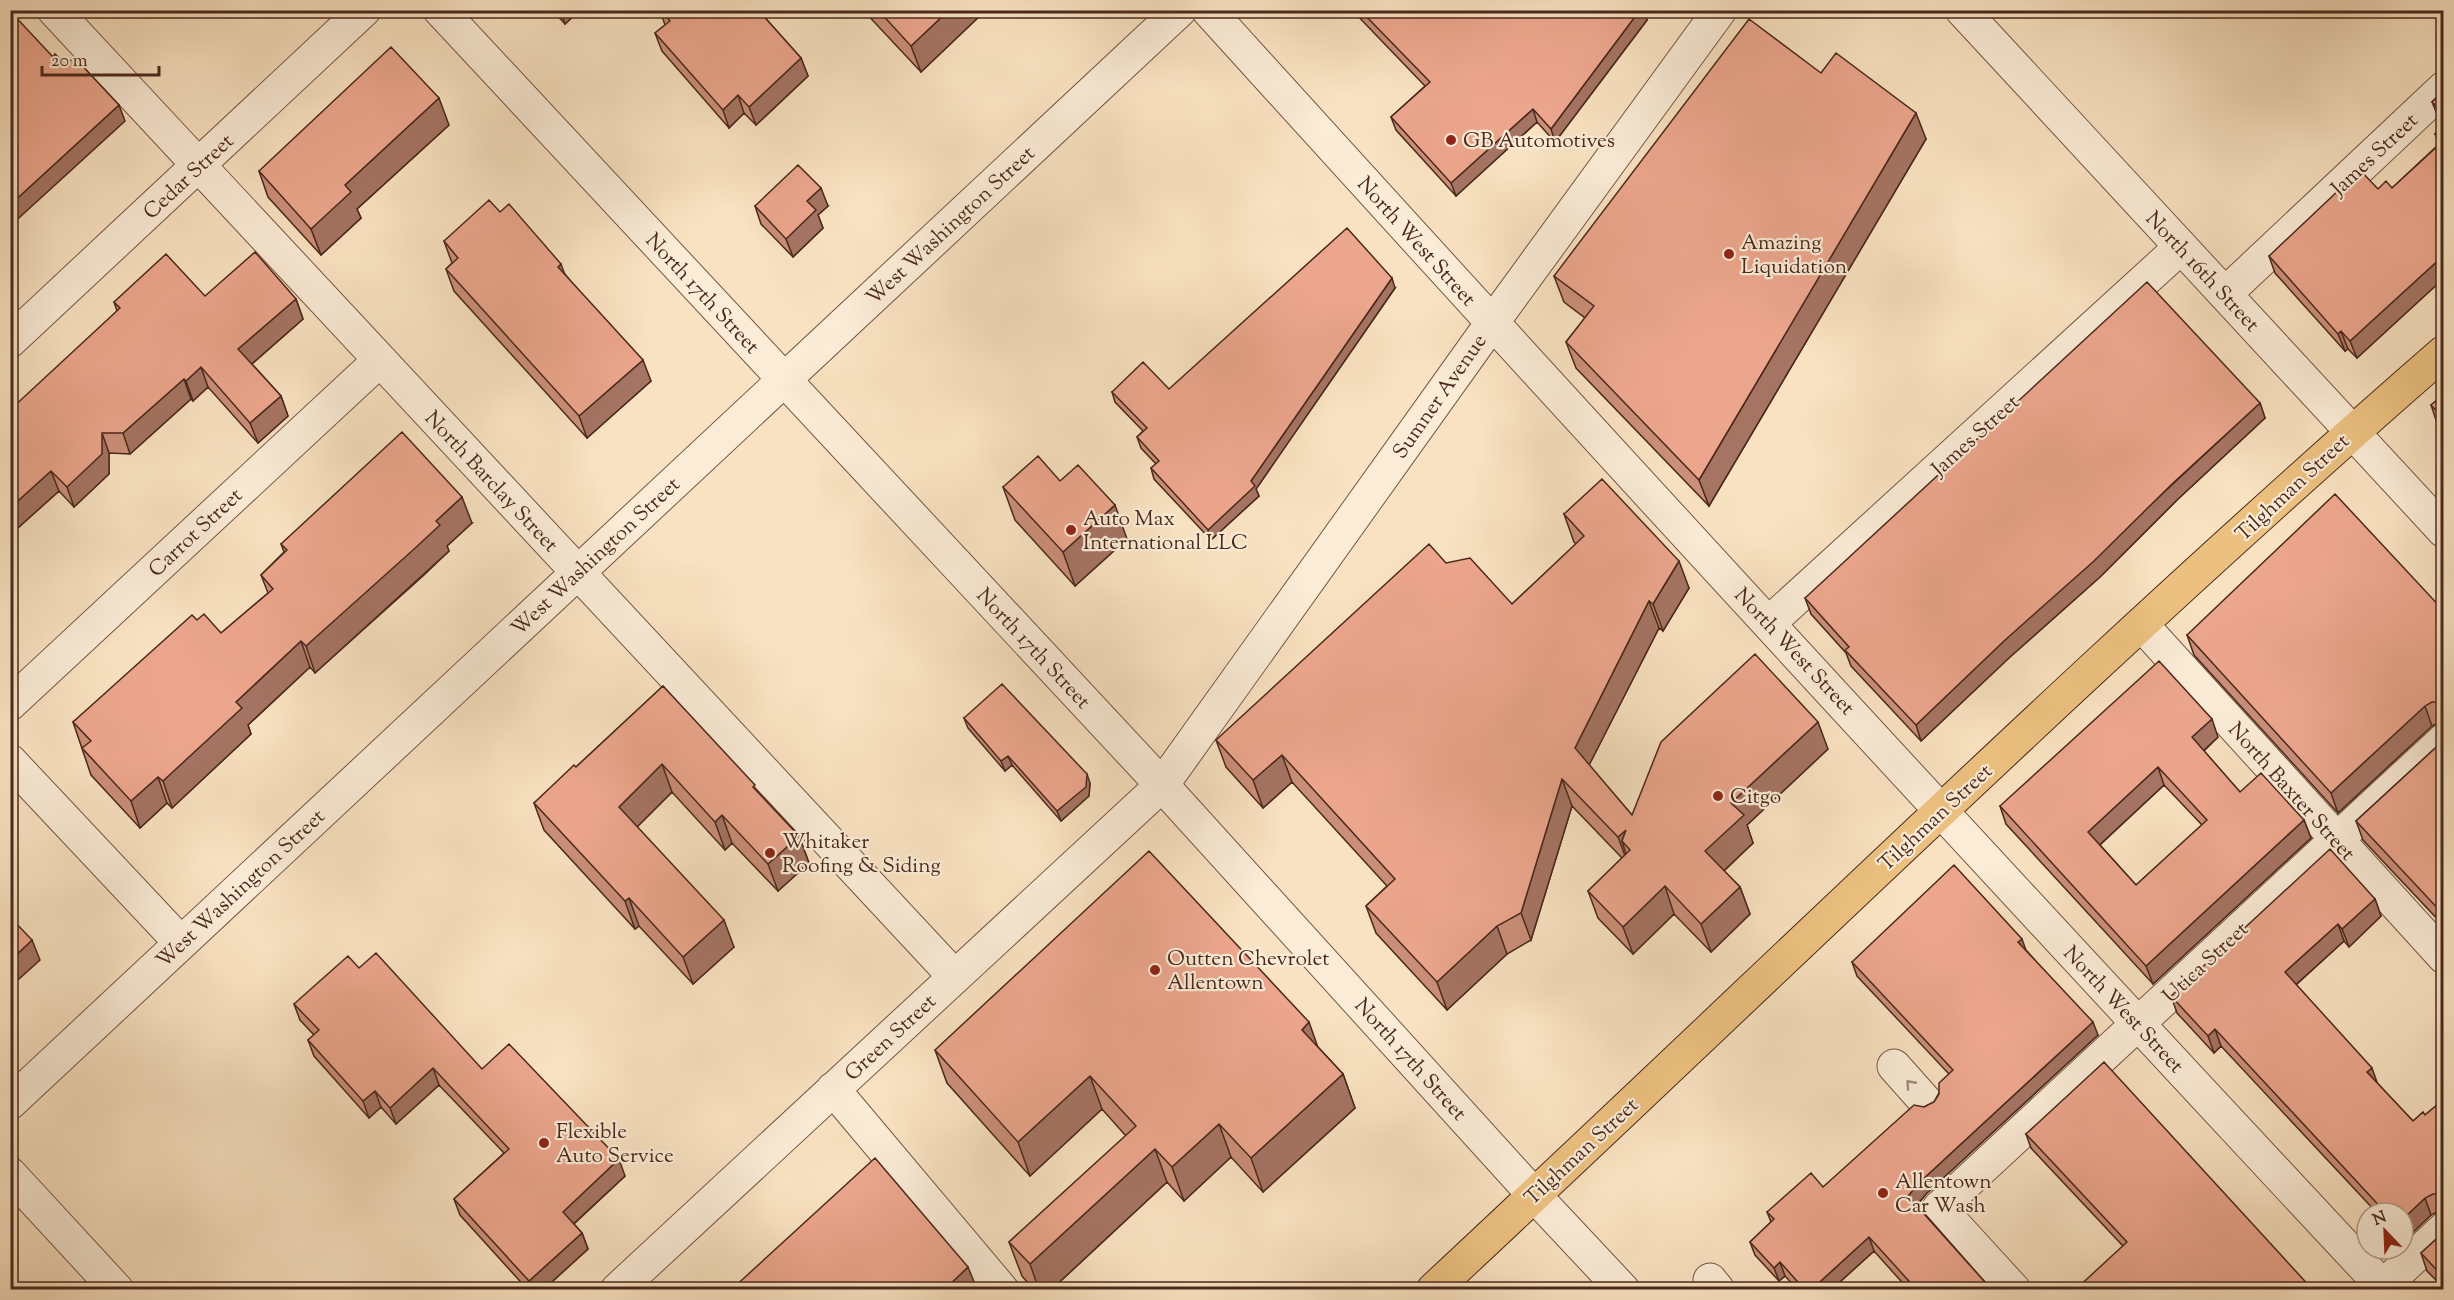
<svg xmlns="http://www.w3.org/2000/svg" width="2454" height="1300" font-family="'Sorts Mill Goudy',serif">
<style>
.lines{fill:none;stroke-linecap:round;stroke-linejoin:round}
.minor-casing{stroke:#765645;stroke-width:35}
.major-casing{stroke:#4a281c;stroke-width:35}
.minor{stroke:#fbecd7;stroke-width:33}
.major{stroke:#ecc180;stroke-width:33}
.wall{fill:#cb8f79;stroke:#4a281c;stroke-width:1.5;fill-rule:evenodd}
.shaded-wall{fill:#a57463;stroke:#4a281c;stroke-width:1.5}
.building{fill:#eca68d;stroke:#4a281c;stroke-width:1.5;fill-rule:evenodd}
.oneway{stroke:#a28a7a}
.poi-dot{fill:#8f2418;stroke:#fbecd7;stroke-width:2}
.labels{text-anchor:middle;stroke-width:4.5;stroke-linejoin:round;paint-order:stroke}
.poi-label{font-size:21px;fill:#4a281c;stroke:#fbecd7;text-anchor:start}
.street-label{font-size:21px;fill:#4a281c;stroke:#fbecd7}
</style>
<rect width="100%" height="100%" fill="#f9e2c1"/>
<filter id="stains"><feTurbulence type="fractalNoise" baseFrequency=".00333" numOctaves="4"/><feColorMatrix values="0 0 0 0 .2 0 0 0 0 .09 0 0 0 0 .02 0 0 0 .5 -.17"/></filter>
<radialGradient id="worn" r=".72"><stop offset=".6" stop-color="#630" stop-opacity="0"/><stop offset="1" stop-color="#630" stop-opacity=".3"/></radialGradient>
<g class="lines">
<defs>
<path id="minor" d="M 54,10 L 955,977
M 440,10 L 1162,785 L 1534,1195 L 1623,1290
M 1208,10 C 1597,439 1990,866 2386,1290
M 1962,10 L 2444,531
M 2225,294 L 2444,88
M 10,341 L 364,10
M 1769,623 L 2181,247
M 2142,625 L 2444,957
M 10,704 L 380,360
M 10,761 L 181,943
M 1894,1066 L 1926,1102
M 833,1089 L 1002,1290
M 10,1103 L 1180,10
M 10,1174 L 117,1290
M 1710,1280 L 1718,1290
M 617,1290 L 1162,785 L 1492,323 L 1720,10
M 2014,1290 L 1939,1208 L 2444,740
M 2379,1290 L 2444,1229"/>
<path id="major" d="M 1433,1290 C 1769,977 2097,654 2444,352"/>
</defs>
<use href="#minor" class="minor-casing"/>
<use href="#major" class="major-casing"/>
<use href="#minor" class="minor"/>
<use href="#major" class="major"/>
</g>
<path class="wall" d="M 552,10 L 580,10 L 565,24 Z
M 660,10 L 758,10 L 801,58 L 808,76 L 756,125 L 744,113 L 729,128 L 662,51 L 655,33 L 665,25 Z
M 863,10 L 986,10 L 921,72 Z
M 1352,10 L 1644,10 L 1647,20 L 1555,142 L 1537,122 L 1456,196 L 1396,130 L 1391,117 L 1425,86 Z
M 1821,73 L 1926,139 L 1709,506 L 1576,368 L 1566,342 L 1585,318 L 1564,302 L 1554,276 Z
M 2444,90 L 2444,124 L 2439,119 L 2432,102 Z
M 449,125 L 357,209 L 361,218 L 321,255 L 268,197 L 259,171 Z
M 2444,126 L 2444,278 L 2357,358 L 2348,349 L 2345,351 L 2275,273 L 2269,256 L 2378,189 L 2392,188 L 2439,144 L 2435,134 Z
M 755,206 L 828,206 L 818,215 L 823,228 L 793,257 L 761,224 Z
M 500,212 L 565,274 L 651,381 L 587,438 L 454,291 L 446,269 L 452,263 L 444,241 Z
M 1395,288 L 1256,489 L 1259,496 L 1211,540 L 1154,479 L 1151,468 L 1156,464 L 1141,448 L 1137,437 L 1143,431 L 1115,402 L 1112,392 L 1169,389 Z
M 205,296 L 296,299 L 303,319 L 252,364 L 281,396 L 288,416 L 258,443 L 208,387 L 193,401 L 191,399 L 130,454 L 109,453 L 109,474 L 74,507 L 59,491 L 10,535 L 117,311 L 114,302 Z
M 2444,394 L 2444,430 L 2437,423 L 2431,405 Z
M 2260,403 L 2265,418 L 2177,500 L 2100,577 L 2010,657 L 1921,741 L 1851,666 L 1846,653 L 1811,614 L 1805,598 Z
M 1060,481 L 1127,539 L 1075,586 L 1015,520 L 1003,487 Z
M 1564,514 L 1689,588 L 1663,631 L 1659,628 L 1589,765 L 1632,815 L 1828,749 L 1747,825 L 1753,843 L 1724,871 L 1740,887 L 1750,914 L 1711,952 L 1674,914 L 1633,954 L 1598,918 L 1588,891 L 1622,858 L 1572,806 L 1531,940 L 1507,954 L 1447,1010 L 1376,933 L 1366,906 L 1387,886 L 1292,782 L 1263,808 L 1226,767 L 1216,740 L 1446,563 L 1512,604 L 1576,544 L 1574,542 Z
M 472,523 L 447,546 L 449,551 L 423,576 L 315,673 L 310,667 L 248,725 L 251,734 L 172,808 L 167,803 L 140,828 L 91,775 L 73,722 L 197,620 L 221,633 L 268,593 L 261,575 L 284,552 L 281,544 Z
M 2444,611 L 2444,722 L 2439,722 L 2432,726 L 2338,813 L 2194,655 L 2187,635 Z
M 663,686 L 758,792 L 799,836 L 809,863 L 778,891 L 732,843 L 725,850 L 672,792 L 637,827 L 734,947 L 693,984 L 639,926 L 635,929 L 544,830 L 534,803 L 576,767 Z
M 964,718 L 1090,783 L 1089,796 L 1061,821 L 1012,765 L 1005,771 L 968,728 Z
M 2218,737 L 2204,751 L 2240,792 L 2304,820 L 2311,838 L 2153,984 L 2006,824 L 2000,806 ZM 2164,785 L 2202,825 L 2136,885 L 2100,845 Z
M 2444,740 L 2444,926 L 2363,840 L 2356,821 Z
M 2375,899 L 2381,916 L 2349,947 L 2344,941 L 2296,985 L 2378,1084 L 2413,1121 L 2425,1115 L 2444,1099 L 2444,1211 L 2439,1211 L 2431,1215 L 2403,1242 L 2403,1213 L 2377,1213 L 2221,1046 L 2214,1053 L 2177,1013 L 2171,996 Z
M 2027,951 L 2098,1035 L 1926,1194 L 1917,1205 L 1992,1290 L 1909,1290 L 1874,1251 L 1831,1290 L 1798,1290 L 1785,1276 L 1779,1281 L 1755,1255 L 1750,1242 L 1771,1222 L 1767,1212 L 1823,1187 L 1924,1107 L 1934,1102 L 1949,1074 L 1857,976 L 1852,962 Z
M 359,968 L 482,1069 L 625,1176 L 574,1224 L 582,1233 L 588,1249 L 543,1290 L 528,1290 L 460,1215 L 454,1199 L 504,1153 L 439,1085 L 396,1124 L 381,1107 L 369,1118 L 314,1056 L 308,1040 L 314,1035 L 300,1020 L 294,1004 Z
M 1318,1047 L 1343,1074 L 1355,1108 L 1263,1192 L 1231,1157 L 1184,1201 L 1167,1182 L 1051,1290 L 1034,1290 L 1022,1276 L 1009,1242 L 1126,1136 L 1102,1109 L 1030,1176 L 947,1083 L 935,1050 Z
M 2026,1134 L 2313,1290 L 2123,1246 L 2031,1148 Z
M 2444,1232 L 2444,1288 L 2427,1271 L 2421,1253 Z"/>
<path class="shaded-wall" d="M 563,10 L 580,10 L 565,24 L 561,13 Z
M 949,10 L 986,10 L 921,72 L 911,46 Z
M 1640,10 L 1644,10 L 1647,20 L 1555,142 L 1551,129 Z
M 801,58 L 808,76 L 756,125 L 749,107 Z
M 738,95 L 744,113 L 729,128 L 723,110 Z
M 439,98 L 449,125 L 357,209 L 361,218 L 321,255 L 311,229 L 345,185 Z
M 119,105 L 125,121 L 10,226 L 10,205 Z
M 1533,109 L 1537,122 L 1456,196 L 1451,183 Z
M 1916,113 L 1926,139 L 1709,506 L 1699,480 Z
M 821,188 L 828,206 L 818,215 L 823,228 L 793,257 L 786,239 L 807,201 Z
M 2444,255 L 2444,278 L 2357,358 L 2350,341 Z
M 561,264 L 569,286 L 558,267 Z
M 1392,278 L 1395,288 L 1256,489 L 1259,496 L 1211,540 L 1208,530 L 1251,481 Z
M 296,299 L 303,319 L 245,370 L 238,349 Z
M 2341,331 L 2348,349 L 2345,351 L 2338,334 Z
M 643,360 L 651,381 L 587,438 L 579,416 Z
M 201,367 L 208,387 L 193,401 L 186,381 Z
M 184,379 L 191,399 L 130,454 L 123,433 Z
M 281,396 L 288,416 L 258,443 L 250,423 Z
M 2260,403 L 2265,418 L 2177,500 L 2100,577 L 2010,657 L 1921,741 L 1916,725 L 2004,641 Z
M 102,433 L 109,453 L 109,474 L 74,507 L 67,487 Z
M 51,471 L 59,491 L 10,535 L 10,508 Z
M 462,497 L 472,523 L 447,546 L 449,551 L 315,673 L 306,646 L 436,521 Z
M 1115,505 L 1127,539 L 1075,586 L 1063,552 Z
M 1679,561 L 1689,588 L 1663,631 L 1653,604 Z
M 1649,601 L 1659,628 L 1584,775 L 1575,748 Z
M 301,641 L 310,667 L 248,725 L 251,734 L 172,808 L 163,781 L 236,702 Z
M 2425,706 L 2432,726 L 2338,813 L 2331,793 Z
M 2212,719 L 2218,737 L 2199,755 L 2192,737 Z
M 1818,722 L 1828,749 L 1747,825 L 1753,843 L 1715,879 L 1705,851 L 1731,803 Z
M 1282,755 L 1292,782 L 1263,808 L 1253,780 Z
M 1008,756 L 1012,765 L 1005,771 L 1001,761 Z
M 662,764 L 672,792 L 629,835 L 619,807 Z
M 2158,767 L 2164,785 L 2094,850 L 2088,832 Z
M 1087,774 L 1090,783 L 1089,796 L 1061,821 L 1057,811 Z
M 158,777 L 167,803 L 140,828 L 131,801 Z
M 1562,779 L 1572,806 L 1531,940 L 1521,913 Z
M 722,815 L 732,843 L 725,850 L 715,822 Z
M 2304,820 L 2311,838 L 2153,984 L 2146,966 Z
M 1626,830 L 1622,841 L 1629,863 L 1628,864 L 1618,837 Z
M 799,836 L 809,863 L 778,891 L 768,864 Z
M 1665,886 L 1674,914 L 1633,954 L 1623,927 Z
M 1740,887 L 1750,914 L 1711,952 L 1701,924 Z
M 629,898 L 639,926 L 635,929 L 625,901 Z
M 2375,899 L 2381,916 L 2349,947 L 2342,929 Z
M 724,920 L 734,947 L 693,984 L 683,957 Z
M 2338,924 L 2344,941 L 2291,989 L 2285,972 Z
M 1497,926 L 1507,954 L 1447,1010 L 1437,982 Z
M 2022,939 L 2027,953 L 2018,942 Z
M 32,940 L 40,960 L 10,987 L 10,961 Z
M 1309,1022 L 1321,1056 L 1302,1030 Z
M 2093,1022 L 2098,1035 L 1926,1194 L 1913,1210 L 1908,1196 L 1921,1181 Z
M 2215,1029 L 2221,1046 L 2214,1053 L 2208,1036 Z
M 433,1068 L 439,1085 L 396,1124 L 390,1108 Z
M 2372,1068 L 2378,1085 L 2367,1072 Z
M 1343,1074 L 1355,1108 L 1263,1192 L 1251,1158 Z
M 1090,1076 L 1102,1109 L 1030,1176 L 1018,1142 Z
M 375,1091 L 381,1107 L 369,1118 L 363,1101 Z
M 1219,1124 L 1231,1157 L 1184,1201 L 1172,1167 Z
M 1155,1149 L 1167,1182 L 1051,1290 L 1039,1290 L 1030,1264 Z
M 619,1159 L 625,1176 L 569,1228 L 563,1212 Z
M 2425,1198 L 2431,1215 L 2403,1242 L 2403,1219 Z
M 582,1233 L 588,1249 L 543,1290 L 532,1290 L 529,1281 Z
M 1869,1237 L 1874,1251 L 1831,1290 L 1811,1290 Z
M 1780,1262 L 1785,1276 L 1779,1281 L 1774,1268 Z
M 968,1267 L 977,1289 L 976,1290 L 944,1290 Z"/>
<path class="building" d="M 661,10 L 758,10 L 801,58 L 749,107 L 738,95 L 723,110 L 655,33 L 670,21 Z
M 878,10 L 949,10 L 911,46 Z
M 1360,10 L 1640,10 L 1551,129 L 1533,109 L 1451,183 L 1391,117 L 1430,82 Z
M 10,11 L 53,57 L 55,54 L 66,65 L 74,57 L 119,105 L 10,205 Z
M 1749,19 L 1821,73 L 1836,53 L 1916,113 L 1699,480 L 1566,342 L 1594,306 L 1554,276 Z
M 391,47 L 439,98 L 345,185 L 351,192 L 311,229 L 259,171 Z
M 2444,90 L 2444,114 L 2432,102 Z
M 2444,126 L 2444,255 L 2350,341 L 2341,331 L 2338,334 L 2269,256 L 2360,170 L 2378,189 L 2386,181 L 2392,188 L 2442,142 L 2435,134 Z
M 798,165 L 821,188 L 807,201 L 816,210 L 786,239 L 755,206 Z
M 489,200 L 500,212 L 509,204 L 561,264 L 558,267 L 643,360 L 579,416 L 446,269 L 458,258 L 444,241 Z
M 1347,228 L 1392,278 L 1251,481 L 1255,486 L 1208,530 L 1151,468 L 1159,461 L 1137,437 L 1147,428 L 1112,392 L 1143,362 L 1169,389 Z
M 255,252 L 296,299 L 238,349 L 281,396 L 250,423 L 201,367 L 186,381 L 184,379 L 123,433 L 102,433 L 102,454 L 67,487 L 51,471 L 10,508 L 10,410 L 120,308 L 114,302 L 166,254 L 205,296 Z
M 2147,282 L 2260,403 L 2172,484 L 2094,561 L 2004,641 L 1916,725 L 1845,650 L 1849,647 L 1805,598 Z
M 2444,394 L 2444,419 L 2431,405 Z
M 402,432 L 462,497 L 436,521 L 440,525 L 413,550 L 306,646 L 301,641 L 236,702 L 242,708 L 163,781 L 158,777 L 131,801 L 82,748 L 91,741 L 73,722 L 192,615 L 197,620 L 204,614 L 221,633 L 273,589 L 261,575 L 287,550 L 281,544 Z
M 1038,456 L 1060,481 L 1078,465 L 1115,505 L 1063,552 L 1003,487 Z
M 1602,479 L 1679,561 L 1653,604 L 1649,601 L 1575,748 L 1632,815 L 1661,742 L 1755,654 L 1818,722 L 1731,803 L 1744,815 L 1705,851 L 1740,887 L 1701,924 L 1665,886 L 1623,927 L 1588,891 L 1630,850 L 1622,841 L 1626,830 L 1618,837 L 1562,779 L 1521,913 L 1497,926 L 1437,982 L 1366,906 L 1395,879 L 1282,755 L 1253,780 L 1216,740 L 1429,544 L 1446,563 L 1470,558 L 1512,604 L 1584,536 L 1564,514 Z
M 2335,494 L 2444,611 L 2444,703 L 2442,702 L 2432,702 L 2425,706 L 2331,793 L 2187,635 Z
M 2159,661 L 2212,719 L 2192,737 L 2240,792 L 2261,773 L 2304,820 L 2146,966 L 2000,806 ZM 2158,767 L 2207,820 L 2136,885 L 2088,832 Z
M 1002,684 L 1087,774 L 1086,787 L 1057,811 L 1008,756 L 1001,761 L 964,718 Z
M 663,686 L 755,785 L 753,787 L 799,836 L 768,864 L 722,815 L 715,822 L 662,764 L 619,807 L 724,920 L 683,957 L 629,898 L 625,901 L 534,803 L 574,765 L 576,767 Z
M 2444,740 L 2444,913 L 2443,914 L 2356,821 Z
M 2330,849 L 2375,899 L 2342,929 L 2338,924 L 2285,972 L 2372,1068 L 2367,1072 L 2413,1121 L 2423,1112 L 2425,1115 L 2444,1099 L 2444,1194 L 2433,1194 L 2425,1198 L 2403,1219 L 2403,1213 L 2386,1213 L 2215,1029 L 2208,1036 L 2171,996 Z
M 1149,851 L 1309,1022 L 1302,1030 L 1343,1074 L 1251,1158 L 1219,1124 L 1172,1167 L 1155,1149 L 1030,1264 L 1009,1242 L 1136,1126 L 1090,1076 L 1018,1142 L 935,1050 Z
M 1954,865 L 2022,939 L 2018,942 L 2093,1022 L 1921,1181 L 1908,1196 L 1992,1290 L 1917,1290 L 1869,1237 L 1811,1290 L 1805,1290 L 1780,1262 L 1774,1268 L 1750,1242 L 1774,1219 L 1767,1212 L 1811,1173 L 1823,1187 L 1914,1105 L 1924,1107 L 1934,1102 L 1939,1094 L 1939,1083 L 1953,1070 L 1852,962 Z
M 10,917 L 32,940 L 10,961 Z
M 376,953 L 482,1069 L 509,1044 L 619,1159 L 563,1212 L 582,1233 L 529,1281 L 454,1199 L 509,1149 L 433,1068 L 390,1108 L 375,1091 L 363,1101 L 308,1040 L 319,1030 L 294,1004 L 348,956 L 359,968 Z
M 2104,1062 L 2313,1290 L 2075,1290 L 2127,1242 L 2026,1134 Z
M 875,1158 L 968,1267 L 944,1290 L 731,1290 Z
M 2444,1232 L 2444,1278 L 2421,1253 Z
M 10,1279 L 20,1290 L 10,1290 Z"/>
<defs><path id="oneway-chevron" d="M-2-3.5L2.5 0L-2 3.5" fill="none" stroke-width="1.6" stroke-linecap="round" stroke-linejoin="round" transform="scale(1.5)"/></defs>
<use class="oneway" href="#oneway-chevron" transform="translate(1910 1084) rotate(-132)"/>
<g class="poi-dot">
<circle cx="1451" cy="140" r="6"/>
<circle cx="1729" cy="254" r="6"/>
<circle cx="1071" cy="530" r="6"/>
<circle cx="1718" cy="796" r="6"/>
<circle cx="770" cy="853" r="6"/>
<circle cx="1155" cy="970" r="6"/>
<circle cx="544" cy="1143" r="6"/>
<circle cx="1883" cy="1193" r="6"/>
</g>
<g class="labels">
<g class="poi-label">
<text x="1463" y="147">GB Automotives</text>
<text x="1741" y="249">Amazing<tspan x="1741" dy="24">Liquidation</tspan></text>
<text x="1083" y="525">Auto Max<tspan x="1083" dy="24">International LLC</tspan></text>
<text x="1730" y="803">Citgo</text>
<text x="782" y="848">Whitaker<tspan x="782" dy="24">Roofing &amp; Siding</tspan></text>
<text x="1167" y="965">Outten Chevrolet<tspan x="1167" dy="24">Allentown</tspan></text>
<text x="556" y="1138">Flexible<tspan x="556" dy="24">Auto Service</tspan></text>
<text x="1895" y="1188">Allentown<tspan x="1895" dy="24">Car Wash</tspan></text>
</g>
<g class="street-label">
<text transform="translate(2374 154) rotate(-43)" y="7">James Street</text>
<text transform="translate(188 176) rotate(-43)" y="7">Cedar Street</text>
<text transform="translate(950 225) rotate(-43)" y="7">West Washington Street</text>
<text transform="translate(1417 241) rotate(48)" y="7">North West Street</text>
<text transform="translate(2203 271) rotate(47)" y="7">North 16th Street</text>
<text transform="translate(703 293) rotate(47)" y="7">North 17th Street</text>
<text transform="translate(1439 396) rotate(-55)" y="7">Sumner Avenue</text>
<text transform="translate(1975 435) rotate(-42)" y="7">James Street</text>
<text transform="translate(492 481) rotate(47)" y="7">North Barclay Street</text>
<text transform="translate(2292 487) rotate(-43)" y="7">Tilghman Street</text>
<text transform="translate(195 532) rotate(-43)" y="7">Carrot Street</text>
<text transform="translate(595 556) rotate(-43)" y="7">West Washington Street</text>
<text transform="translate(1034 648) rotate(47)" y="7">North 17th Street</text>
<text transform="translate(1795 651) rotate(47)" y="7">North West Street</text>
<text transform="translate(2292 791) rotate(48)" y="7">North Baxter Street</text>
<text transform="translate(1935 817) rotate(-43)" y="7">Tilghman Street</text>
<text transform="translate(240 888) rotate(-43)" y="7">West Washington Street</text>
<text transform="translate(2205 962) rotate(-43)" y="7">Utica Street</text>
<text transform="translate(2124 1009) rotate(47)" y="7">North West Street</text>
<text transform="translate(890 1037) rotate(-43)" y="7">Green Street</text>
<text transform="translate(1411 1059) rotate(48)" y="7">North 17th Street</text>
<text transform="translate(1581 1151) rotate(-43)" y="7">Tilghman Street</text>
</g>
</g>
<rect width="2454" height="1300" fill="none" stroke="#f9e2c1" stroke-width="36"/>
<rect x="12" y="12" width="2430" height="1276" fill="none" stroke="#4a281c" stroke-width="3"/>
<rect x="18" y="18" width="2418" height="1264" fill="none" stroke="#4a281c" stroke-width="1.5"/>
<g transform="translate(2385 1231) rotate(337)"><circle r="28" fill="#fbecd7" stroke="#b49e8c" stroke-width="1.5"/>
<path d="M0-4.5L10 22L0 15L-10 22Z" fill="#8f2418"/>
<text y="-9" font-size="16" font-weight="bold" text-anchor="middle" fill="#4a281c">N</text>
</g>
<path d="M42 66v9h117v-9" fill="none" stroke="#4a281c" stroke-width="3"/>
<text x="51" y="66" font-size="18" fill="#4a281c" stroke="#fbecd7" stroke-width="4.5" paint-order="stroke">20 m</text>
<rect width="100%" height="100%" filter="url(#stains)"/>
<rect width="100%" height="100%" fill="url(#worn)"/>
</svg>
